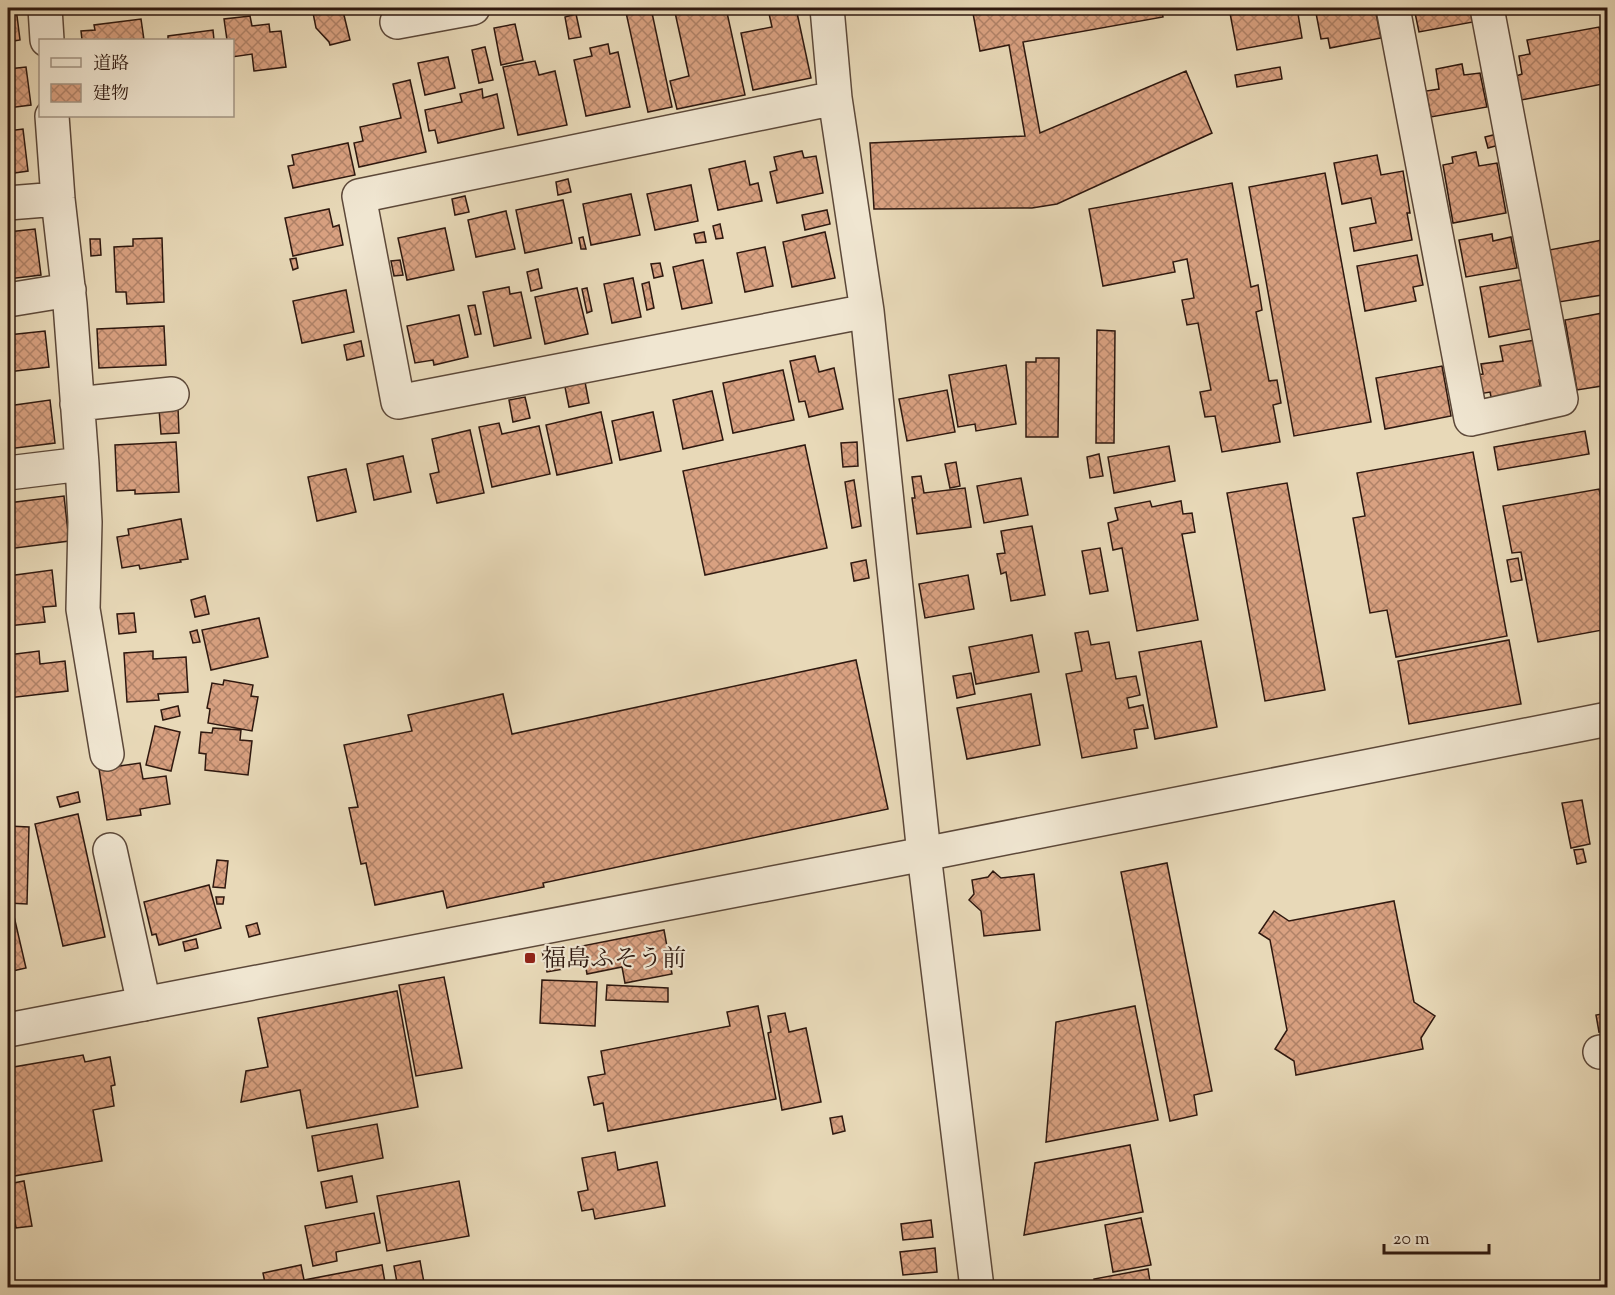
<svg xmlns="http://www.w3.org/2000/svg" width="1615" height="1295" font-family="'Sorts Mill Goudy','Noto Serif JP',serif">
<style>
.building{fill:url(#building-cross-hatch);stroke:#2e180f;stroke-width:1.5}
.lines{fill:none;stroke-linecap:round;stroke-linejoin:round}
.minor-casing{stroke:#5c4839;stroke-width:36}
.tertiary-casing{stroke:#5c4839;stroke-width:36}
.minor{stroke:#f0e6d1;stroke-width:33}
.tertiary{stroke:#f0e6d1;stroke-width:33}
.poi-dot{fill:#8f2418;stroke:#f0e6d1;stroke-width:2}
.labels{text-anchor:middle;stroke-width:4.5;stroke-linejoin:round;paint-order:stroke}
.poi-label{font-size:24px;fill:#2e180f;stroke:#f0e6d1;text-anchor:start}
</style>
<defs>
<pattern id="building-cross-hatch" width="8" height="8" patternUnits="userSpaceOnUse" patternTransform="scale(1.5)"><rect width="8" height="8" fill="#d9a181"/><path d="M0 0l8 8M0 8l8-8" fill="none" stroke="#b08268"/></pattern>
</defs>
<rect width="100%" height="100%" fill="#e8d9b8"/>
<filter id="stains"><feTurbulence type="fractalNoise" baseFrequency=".00333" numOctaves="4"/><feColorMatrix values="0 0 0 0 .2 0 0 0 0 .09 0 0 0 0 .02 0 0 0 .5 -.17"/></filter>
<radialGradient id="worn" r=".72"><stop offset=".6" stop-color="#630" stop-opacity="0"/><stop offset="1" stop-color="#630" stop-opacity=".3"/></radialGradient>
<path class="building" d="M 8,8 L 16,8 L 20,40 L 8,42 Z
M 312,8 L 360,8 L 343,11 L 350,40 L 330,45 L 329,42 L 316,28 Z
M 625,8 L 651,8 L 672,107 L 648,112 Z
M 674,8 L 726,8 L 745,95 L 677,109 L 670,81 L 689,76 Z
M 773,8 L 796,8 L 811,78 L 753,90 L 741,33 L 772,27 L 768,9 Z
M 972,8 L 1161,8 L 1163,17 L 1023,42 L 1040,133 L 1186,71 L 1212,133 L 1057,204 L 1032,208 L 874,209 L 870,143 L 1025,136 L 1009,45 L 980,51 Z
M 1229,8 L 1297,8 L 1302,38 L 1237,50 Z
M 1315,8 L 1375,8 L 1381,38 L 1330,48 L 1328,38 L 1321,39 Z
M 1414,8 L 1470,8 L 1473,22 L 1419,32 Z
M 576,14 L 581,37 L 569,39 L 565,17 Z
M 250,16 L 252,26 L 269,24 L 270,32 L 281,31 L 286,67 L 254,71 L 252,54 L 232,57 L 232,40 L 227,40 L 224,19 Z
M 141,19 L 144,40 L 82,40 L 81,31 L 95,30 L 94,25 Z
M 515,24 L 523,60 L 501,65 L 494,28 Z
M 1599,27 L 1608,74 L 1608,83 L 1521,100 L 1516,76 L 1522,74 L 1519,56 L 1530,54 L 1527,40 Z
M 213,30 L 214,40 L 168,40 L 168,36 Z
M 608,44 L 610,54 L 618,52 L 630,107 L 586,116 L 574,60 L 592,56 L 590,48 Z
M 485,47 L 493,80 L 479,83 L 472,50 Z
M 448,57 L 455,88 L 425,95 L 418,63 Z
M 535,61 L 539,75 L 555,71 L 567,125 L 518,135 L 503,67 Z
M 1462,64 L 1464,75 L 1480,73 L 1487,107 L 1431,117 L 1426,91 L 1439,89 L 1436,69 Z
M 26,67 L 31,105 L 8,108 L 8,69 Z
M 1280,67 L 1282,79 L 1237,87 L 1235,75 Z
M 410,80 L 426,152 L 359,167 L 354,143 L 363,141 L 360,127 L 401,118 L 393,84 Z
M 482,89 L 483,98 L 497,94 L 504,128 L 438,143 L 435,130 L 429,131 L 425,110 L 462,102 L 460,94 Z
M 23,129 L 28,171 L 8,174 L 8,131 Z
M 1497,134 L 1499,145 L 1488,148 L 1485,137 Z
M 348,143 L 355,175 L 293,188 L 288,166 L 294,165 L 292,155 Z
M 802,151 L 804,158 L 816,156 L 823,193 L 777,203 L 770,172 L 777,170 L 774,157 Z
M 1476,152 L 1479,166 L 1497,163 L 1506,213 L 1453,223 L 1443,165 L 1453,163 L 1452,157 Z
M 1377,155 L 1381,175 L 1403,171 L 1410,213 L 1407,213 L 1412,240 L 1354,251 L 1350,228 L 1376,223 L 1371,198 L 1342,204 L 1334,163 Z
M 745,161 L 750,185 L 758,183 L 762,201 L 718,210 L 709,169 Z
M 1325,173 L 1371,422 L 1294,436 L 1249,187 Z
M 568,179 L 571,192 L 558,195 L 556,182 Z
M 1232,183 L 1251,287 L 1258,285 L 1262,310 L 1256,312 L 1269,381 L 1277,380 L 1281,403 L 1273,405 L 1280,442 L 1222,452 L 1215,416 L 1205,417 L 1200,392 L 1211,390 L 1198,323 L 1187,325 L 1182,300 L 1194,298 L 1187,259 L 1173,262 L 1175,272 L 1103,286 L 1089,209 Z
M 691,185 L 698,221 L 655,230 L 647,194 Z
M 631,194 L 640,235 L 591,245 L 583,204 Z
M 465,196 L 469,212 L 455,215 L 452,199 Z
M 563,200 L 572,243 L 525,253 L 516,210 Z
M 329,209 L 333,227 L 339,225 L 343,245 L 293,256 L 285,218 Z
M 827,210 L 830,224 L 805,230 L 802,215 Z
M 506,211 L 515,249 L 476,257 L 468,220 Z
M 720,224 L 723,238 L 716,239 L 713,226 Z
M 445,228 L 454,270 L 407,280 L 398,238 Z
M 35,229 L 41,275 L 8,279 L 8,232 Z
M 704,232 L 706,242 L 696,243 L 694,234 Z
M 825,232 L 835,278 L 792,287 L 783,242 Z
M 1492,234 L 1493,241 L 1511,237 L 1517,268 L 1466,277 L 1459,240 Z
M 583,237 L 586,249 L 581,249 L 579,238 Z
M 162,238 L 164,302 L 127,304 L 126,292 L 116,292 L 114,247 L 133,246 L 133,239 Z
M 90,239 L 100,239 L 101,255 L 91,256 Z
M 1608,239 L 1608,294 L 1559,302 L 1549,250 Z
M 765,247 L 773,286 L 745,292 L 737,253 Z
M 1417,255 L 1423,285 L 1413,287 L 1416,301 L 1365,311 L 1357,266 Z
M 296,258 L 298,268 L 293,270 L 290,259 Z
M 400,260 L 403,275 L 394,276 L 391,261 Z
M 703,260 L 712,303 L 682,309 L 673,267 Z
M 660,263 L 663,276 L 654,278 L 651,264 Z
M 538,269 L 542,288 L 531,291 L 527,272 Z
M 633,278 L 641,317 L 612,323 L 604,284 Z
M 1526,279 L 1535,328 L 1489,337 L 1480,287 Z
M 649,282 L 654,308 L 647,310 L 642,284 Z
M 509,287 L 510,294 L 521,292 L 531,338 L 494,346 L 483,292 Z
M 577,288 L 588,334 L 545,344 L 535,297 Z
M 587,288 L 592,311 L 587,313 L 582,289 Z
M 346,290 L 354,332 L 302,343 L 293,301 Z
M 475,305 L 481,334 L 475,335 L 468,306 Z
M 1608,312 L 1608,385 L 1577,390 L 1565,320 Z
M 459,315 L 468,357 L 434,365 L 433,360 L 415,363 L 407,326 Z
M 164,326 L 166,365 L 99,368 L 97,329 Z
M 1097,330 L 1115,331 L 1114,443 L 1096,443 Z
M 45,331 L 49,367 L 8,372 L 8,335 Z
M 1535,340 L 1543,380 L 1539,380 L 1541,391 L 1492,401 L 1490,392 L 1479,394 L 1475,375 L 1483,374 L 1481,364 L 1503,361 L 1500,346 Z
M 361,341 L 364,356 L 347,360 L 344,345 Z
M 815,356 L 819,372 L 834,368 L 843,409 L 809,417 L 805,401 L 799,402 L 790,361 Z
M 1036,358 L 1059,358 L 1058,437 L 1026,437 L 1026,362 L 1036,362 Z
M 1006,365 L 1016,424 L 976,431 L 975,424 L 958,427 L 949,375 Z
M 1442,366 L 1451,416 L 1385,429 L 1376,378 Z
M 783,370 L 794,420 L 733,433 L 723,383 Z
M 585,382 L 589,403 L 569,407 L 565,387 Z
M 947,390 L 955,432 L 907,441 L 899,399 Z
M 712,391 L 723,440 L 683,449 L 673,400 Z
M 525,397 L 530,418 L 513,422 L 509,400 Z
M 50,400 L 55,443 L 8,449 L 8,406 Z
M 178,408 L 179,433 L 161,434 L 159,409 Z
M 601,412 L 612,463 L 557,475 L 546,425 Z
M 653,412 L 661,451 L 620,460 L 612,421 Z
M 499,423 L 502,434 L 539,426 L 550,474 L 492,487 L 479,427 Z
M 470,430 L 484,493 L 437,503 L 430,474 L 439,472 L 432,439 Z
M 1585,431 L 1589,454 L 1498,470 L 1494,447 Z
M 176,442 L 179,492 L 135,494 L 135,490 L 117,491 L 115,445 Z
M 857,442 L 858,466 L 843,467 L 841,443 Z
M 805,445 L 827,548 L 705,575 L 683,471 Z
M 1169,446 L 1175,481 L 1114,493 L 1108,457 Z
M 1473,452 L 1507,636 L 1396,657 L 1387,610 L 1370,613 L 1353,518 L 1365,516 L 1357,473 Z
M 1099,454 L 1103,476 L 1090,478 L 1087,457 Z
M 403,456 L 411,492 L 374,500 L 367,464 Z
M 956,462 L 960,486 L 950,488 L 945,464 Z
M 346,469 L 356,512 L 317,521 L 308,477 Z
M 921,476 L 924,493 L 965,488 L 971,527 L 917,534 L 912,498 L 915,498 L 912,477 Z
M 1021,478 L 1028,515 L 984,523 L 977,486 Z
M 854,480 L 861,526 L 852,528 L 845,482 Z
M 1287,483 L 1325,690 L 1265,701 L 1227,493 Z
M 1599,489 L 1608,531 L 1608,629 L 1538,642 L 1521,552 L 1512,553 L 1503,506 Z
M 64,496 L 69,541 L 8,549 L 8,503 Z
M 1150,501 L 1152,507 L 1181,501 L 1183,514 L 1192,513 L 1195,532 L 1182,534 L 1198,620 L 1137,631 L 1122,548 L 1113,550 L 1108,523 L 1118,520 L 1115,508 Z
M 181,519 L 188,559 L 180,560 L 181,562 L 140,569 L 139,565 L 122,568 L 117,537 L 129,535 L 128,529 Z
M 1032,526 L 1045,595 L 1011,601 L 1006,572 L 1001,574 L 997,554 L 1005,553 L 1001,531 Z
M 1100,548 L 1108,591 L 1090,594 L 1082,551 Z
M 1518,558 L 1522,580 L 1511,582 L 1507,560 Z
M 866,560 L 869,578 L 854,581 L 851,563 Z
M 52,570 L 56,606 L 43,607 L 45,622 L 8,626 L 8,576 Z
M 968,575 L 974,609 L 925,618 L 919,584 Z
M 205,596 L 209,614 L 195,617 L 191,600 Z
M 134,613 L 136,632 L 119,634 L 117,614 Z
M 259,618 L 268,657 L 211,670 L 202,630 Z
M 197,630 L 200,642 L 193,643 L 190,632 Z
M 1088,631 L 1091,645 L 1109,642 L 1116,679 L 1136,676 L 1140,695 L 1127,698 L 1129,708 L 1143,705 L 1148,728 L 1134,730 L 1137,748 L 1082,758 L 1066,674 L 1082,671 L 1075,633 Z
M 1032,635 L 1039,672 L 976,684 L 969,647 Z
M 1509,640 L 1521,704 L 1409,724 L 1398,661 Z
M 1201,641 L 1217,727 L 1155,739 L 1139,652 Z
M 39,651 L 40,664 L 65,661 L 68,691 L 8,698 L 8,655 Z
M 153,651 L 153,659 L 186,657 L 188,692 L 158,694 L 159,700 L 127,702 L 124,653 Z
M 856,660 L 888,809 L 543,883 L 544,887 L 450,907 L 447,908 L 443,891 L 375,905 L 366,863 L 361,864 L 349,808 L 358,807 L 344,745 L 412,731 L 408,715 L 503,694 L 512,734 Z
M 971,673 L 975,694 L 957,698 L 953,676 Z
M 224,680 L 253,685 L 251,696 L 258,697 L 252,731 L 208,723 L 210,709 L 207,708 L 212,683 L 223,685 Z
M 1031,694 L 1040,745 L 967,759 L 957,708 Z
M 178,706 L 180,716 L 163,720 L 161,710 Z
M 155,726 L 180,732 L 171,771 L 146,765 Z
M 213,728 L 241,730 L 240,740 L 252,741 L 248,775 L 205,770 L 206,754 L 199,753 L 201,732 L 212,733 Z
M 140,763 L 143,779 L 166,776 L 170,804 L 140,809 L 141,815 L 107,820 L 99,769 Z
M 78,792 L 80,802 L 60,807 L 57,797 Z
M 1582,800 L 1590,844 L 1571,848 L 1562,803 Z
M 78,814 L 105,937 L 63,946 L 35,824 Z
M 8,826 L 29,827 L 27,904 L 8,903 Z
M 1583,849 L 1586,862 L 1577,864 L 1574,850 Z
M 217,860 L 228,861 L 225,888 L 213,887 Z
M 1167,863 L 1212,1091 L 1194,1095 L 1197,1115 L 1170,1121 L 1121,872 Z
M 993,871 L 1001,878 L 1034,874 L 1040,930 L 984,936 L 981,911 L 969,900 L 974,894 L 972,880 L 988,877 Z
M 209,885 L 221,928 L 159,945 L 156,934 L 152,935 L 144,902 Z
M 216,897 L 224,897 L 223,904 L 217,904 Z
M 1394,901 L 1414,1002 L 1435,1016 L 1421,1038 L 1423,1049 L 1296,1075 L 1294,1061 L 1275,1049 L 1287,1030 L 1270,940 L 1259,933 L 1274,911 L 1289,921 Z
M 13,912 L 26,968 L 8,972 L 8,913 Z
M 257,923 L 260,934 L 249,937 L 246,926 Z
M 664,930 L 672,974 L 625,983 L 622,967 L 587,974 L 582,946 Z
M 196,939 L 198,948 L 185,951 L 183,942 Z
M 560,947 L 564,969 L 547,972 L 542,951 Z
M 444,977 L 462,1068 L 416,1076 L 399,985 Z
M 542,980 L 597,982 L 595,1026 L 540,1023 Z
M 607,985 L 668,988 L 668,1002 L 606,1000 Z
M 397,991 L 418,1107 L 307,1128 L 300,1090 L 241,1102 L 246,1071 L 268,1067 L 258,1018 Z
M 758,1006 L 776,1099 L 608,1131 L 603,1103 L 594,1105 L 588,1077 L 605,1074 L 601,1051 L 730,1026 L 727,1012 Z
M 1135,1006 L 1158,1120 L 1046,1142 L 1056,1022 Z
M 785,1013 L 789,1032 L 806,1028 L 821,1102 L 782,1110 L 768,1033 L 771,1032 L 768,1016 Z
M 1608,1013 L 1608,1030 L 1599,1032 L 1596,1015 Z
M 83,1055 L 85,1062 L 110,1057 L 115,1085 L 111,1086 L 114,1106 L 93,1110 L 102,1161 L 8,1177 L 8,1068 Z
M 842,1116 L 845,1131 L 833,1134 L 830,1118 Z
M 377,1124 L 383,1158 L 318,1171 L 312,1136 Z
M 1130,1145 L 1143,1212 L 1024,1235 L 1035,1163 Z
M 615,1152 L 618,1170 L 657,1162 L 665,1206 L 595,1219 L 593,1209 L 582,1211 L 578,1192 L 588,1190 L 582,1158 Z
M 352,1176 L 357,1202 L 326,1208 L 321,1182 Z
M 24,1181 L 32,1226 L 16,1228 L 8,1184 Z
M 459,1181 L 469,1236 L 387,1251 L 377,1196 Z
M 374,1213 L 380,1243 L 336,1252 L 337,1261 L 313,1266 L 305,1226 Z
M 1141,1218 L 1151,1265 L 1113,1272 L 1105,1225 Z
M 931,1220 L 933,1237 L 903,1240 L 901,1224 Z
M 935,1248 L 937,1272 L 903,1275 L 900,1252 Z
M 420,1261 L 425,1288 L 398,1288 L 394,1266 Z
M 301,1265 L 304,1280 L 382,1265 L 386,1288 L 266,1288 L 263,1273 Z
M 1148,1269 L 1151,1288 L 1096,1288 L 1094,1279 Z"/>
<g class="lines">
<defs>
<path id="minor" d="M 45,8 L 47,40
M 827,8 L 835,98 L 867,311 L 924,854 L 977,1288
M 1393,8 L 1471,419 L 1561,399 L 1487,8
M 397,22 L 473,8
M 835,98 L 359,196 L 398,402 L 867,311
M 52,116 L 58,199 L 70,304 L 82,464 L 85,522 L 83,609 L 107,754
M 8,203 L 58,199
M 8,300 L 69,290
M 77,404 L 172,394
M 8,473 L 82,464
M 110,850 L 144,1004
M 1600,1052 L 1608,1051"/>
<path id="tertiary" d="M 8,1030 L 924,854 L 1608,719"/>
</defs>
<use href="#minor" class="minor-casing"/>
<use href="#tertiary" class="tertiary-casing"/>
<use href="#minor" class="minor"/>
<use href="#tertiary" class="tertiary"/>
</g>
<rect class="poi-dot" x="524" y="952" width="12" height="12" rx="3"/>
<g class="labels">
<g class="poi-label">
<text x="542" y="966">福島ふそう前</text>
</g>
</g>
<rect width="1615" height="1295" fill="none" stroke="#e8d9b8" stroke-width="30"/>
<rect x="9" y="9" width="1597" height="1277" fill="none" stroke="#2e180f" stroke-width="3"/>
<rect x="15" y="15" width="1585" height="1265" fill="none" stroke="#2e180f" stroke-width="1.5"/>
<rect x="39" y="39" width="195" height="78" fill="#f0e6d1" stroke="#a29483" stroke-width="1.5"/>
<rect x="51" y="58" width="30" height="9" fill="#f0e6d1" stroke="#a29483" stroke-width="1.5"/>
<text x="93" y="69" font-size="18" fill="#2e180f">道路</text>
<rect x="51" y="84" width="30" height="18" fill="url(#building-cross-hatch)" stroke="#a29483" stroke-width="1.5"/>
<text x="93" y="99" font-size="18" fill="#2e180f">建物</text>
<path d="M1384 1244v9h105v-9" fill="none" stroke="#2e180f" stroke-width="3"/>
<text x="1393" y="1244" font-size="18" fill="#2e180f" stroke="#f0e6d1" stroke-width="4.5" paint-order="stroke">20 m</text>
<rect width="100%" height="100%" filter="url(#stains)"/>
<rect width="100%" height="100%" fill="url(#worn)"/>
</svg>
